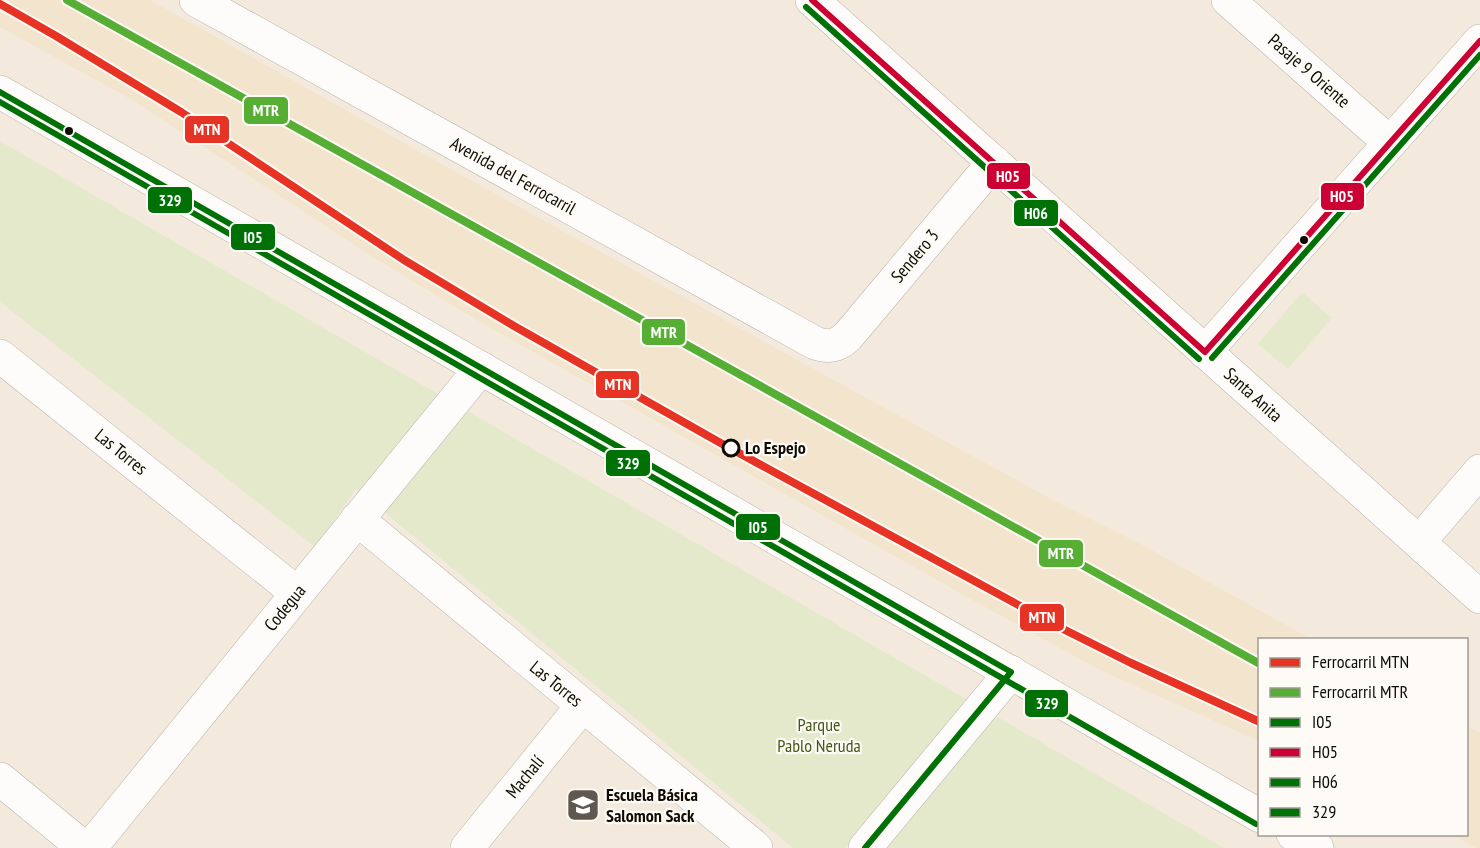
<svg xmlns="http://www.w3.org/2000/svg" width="1480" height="848" font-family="'PT Sans Narrow',sans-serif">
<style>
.built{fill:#f3e4ce}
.green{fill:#e4e9cc}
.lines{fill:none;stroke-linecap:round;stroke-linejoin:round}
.minor-casing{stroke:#bab3a9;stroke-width:34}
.major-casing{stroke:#bab3a9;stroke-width:34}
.minor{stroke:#fdfcfa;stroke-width:33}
.major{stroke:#fdfcfa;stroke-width:33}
.bus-1-casing{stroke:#fefbf6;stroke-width:10}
.bus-2-casing{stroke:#fefbf6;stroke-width:10}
.bus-3-casing{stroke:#fefbf6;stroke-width:10}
.bus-4-casing{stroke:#fefbf6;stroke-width:10}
.bus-1{stroke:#007106;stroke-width:6}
.bus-2{stroke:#c03;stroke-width:6}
.bus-3{stroke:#007106;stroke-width:6}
.bus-4{stroke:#007106;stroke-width:6}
.rail-1-casing{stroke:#fefbf6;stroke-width:12}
.rail-2-casing{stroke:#fefbf6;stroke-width:12}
.rail-1{stroke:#e63323;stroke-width:8}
.rail-2{stroke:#56ae35;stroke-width:8}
.bus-dot{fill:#0f0a04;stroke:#fefbf6;stroke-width:2}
.stop-dot{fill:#fefbf6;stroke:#0f0a04;stroke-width:3}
.labels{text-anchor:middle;stroke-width:4.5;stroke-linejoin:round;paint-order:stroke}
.street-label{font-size:18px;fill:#0f0a04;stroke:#fefbf6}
.stop-label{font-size:18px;font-weight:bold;fill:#0f0a04;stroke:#fefbf6;text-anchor:start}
.park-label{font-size:18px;fill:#445719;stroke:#fefbf6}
.poi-label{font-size:18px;font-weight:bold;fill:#0f0a04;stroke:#fefbf6;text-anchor:start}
.line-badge{stroke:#fefbf6;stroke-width:2}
.badge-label{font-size:16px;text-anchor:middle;font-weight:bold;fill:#fff}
</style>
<rect width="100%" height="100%" fill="#f3eadd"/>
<path class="built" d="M 0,0 L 150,0 L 463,176 L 892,412 L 1055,501 L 1139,543 L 1311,639 L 1260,640 L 1259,741 L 1100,670 L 967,597 L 482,323 L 376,259 L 134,101 L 0,27 Z
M 1467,726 L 1480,733 L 1480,848 L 1477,848 L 1451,835 L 1466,834 Z"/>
<path class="green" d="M 0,141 L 1224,848 L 886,848 L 855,837 L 845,848 L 793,848 L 356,489 L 315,547 L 0,302 Z
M 1302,292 L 1332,318 L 1288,369 L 1258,344 Z"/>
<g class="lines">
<defs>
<path id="minor" d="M 196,0 L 815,343 C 829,348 838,346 848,336 L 994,162
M 812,0 L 1480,597
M 1228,0 L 1390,143
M 1205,352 L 1480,41
M 0,356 L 297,593
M 357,519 L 756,848
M 1419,542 L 1480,471
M 0,779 L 84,848
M 90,848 L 481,368
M 467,848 L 583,705
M 865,848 L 1011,672"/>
<path id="major" d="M 0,92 L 1260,816
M 1293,834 L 1317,848"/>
</defs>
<use href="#minor" class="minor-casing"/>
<use href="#major" class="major-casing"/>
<use href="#minor" class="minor"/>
<use href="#major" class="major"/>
<defs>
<path id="bus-1" d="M 0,92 L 1011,672
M 865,848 L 1011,672"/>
<path id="bus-2" d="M 812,0 L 1205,352
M 1205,352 L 1480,41"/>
<path id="bus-3" d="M 806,7 L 1199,359
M 1212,358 L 1480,55"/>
<path id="bus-4" d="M 0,102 L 1256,824"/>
</defs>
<use href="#bus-1" class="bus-1-casing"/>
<use href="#bus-2" class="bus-2-casing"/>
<use href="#bus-3" class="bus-3-casing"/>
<use href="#bus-4" class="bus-4-casing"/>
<use href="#bus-1" class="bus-1"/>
<use href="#bus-2" class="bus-2"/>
<use href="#bus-3" class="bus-3"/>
<use href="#bus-4" class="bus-4"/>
<defs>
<path id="rail-1" d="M 0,4 L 56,36 L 181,112 L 404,260 L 514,326 L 717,441 L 1057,626 L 1131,663 L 1260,722"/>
<path id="rail-2" d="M 67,0 L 1260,664"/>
</defs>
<use href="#rail-1" class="rail-1-casing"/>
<use href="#rail-2" class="rail-2-casing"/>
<use href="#rail-1" class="rail-1"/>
<use href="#rail-2" class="rail-2"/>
</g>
<defs>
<symbol id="school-square" viewBox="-11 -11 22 22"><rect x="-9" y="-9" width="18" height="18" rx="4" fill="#5f5850" stroke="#fefbf6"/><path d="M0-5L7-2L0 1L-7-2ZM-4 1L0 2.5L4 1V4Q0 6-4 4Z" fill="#fff"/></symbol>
</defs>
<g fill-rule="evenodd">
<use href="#school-square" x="564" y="786" width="38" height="38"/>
</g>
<g class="bus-dot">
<circle cx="69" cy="131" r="5"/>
<circle cx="1304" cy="240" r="5"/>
</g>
<circle class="stop-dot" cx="731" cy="448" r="8"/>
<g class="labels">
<g class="street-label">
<text transform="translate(1309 71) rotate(41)" y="6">Pasaje 9 Oriente</text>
<text transform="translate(513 176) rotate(29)" y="6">Avenida del Ferrocarril</text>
<text transform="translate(915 256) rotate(-50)" y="6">Sendero 3</text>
<text transform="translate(1253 395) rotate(42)" y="6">Santa Anita</text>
<text transform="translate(121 452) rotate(39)" y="6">Las Torres</text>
<text transform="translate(285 608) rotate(-51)" y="6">Codegua</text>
<text transform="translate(556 684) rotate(39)" y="6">Las Torres</text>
<text transform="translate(525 777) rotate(-51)" y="6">Machalí</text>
</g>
<g class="stop-label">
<text x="745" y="454">Lo Espejo</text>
</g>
<g class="park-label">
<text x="819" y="731">Parque<tspan x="819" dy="21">Pablo Neruda</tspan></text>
</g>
<g class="poi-label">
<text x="606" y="801">Escuela Básica<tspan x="606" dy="21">Salomon Sack</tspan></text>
</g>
</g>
<g class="line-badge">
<rect x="243" y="96" width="46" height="29" rx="6" fill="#56ae35"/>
<rect x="184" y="115" width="46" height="29" rx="6" fill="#e63323"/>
<rect x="986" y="162" width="45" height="28" rx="6" fill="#c03"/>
<rect x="1320" y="182" width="45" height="29" rx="6" fill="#c03"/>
<rect x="147" y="186" width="46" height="28" rx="6" fill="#007106"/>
<rect x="1013" y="199" width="46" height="28" rx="6" fill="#007106"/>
<rect x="230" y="223" width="46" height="28" rx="6" fill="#007106"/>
<rect x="641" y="318" width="45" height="28" rx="6" fill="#56ae35"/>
<rect x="595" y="370" width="45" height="29" rx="6" fill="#e63323"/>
<rect x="605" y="449" width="46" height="28" rx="6" fill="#007106"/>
<rect x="735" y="513" width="46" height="28" rx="6" fill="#007106"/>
<rect x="1038" y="539" width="46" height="29" rx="6" fill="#56ae35"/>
<rect x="1019" y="603" width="46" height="29" rx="6" fill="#e63323"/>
<rect x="1024" y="689" width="45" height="29" rx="6" fill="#007106"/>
</g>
<g class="badge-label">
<text x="266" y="116">MTR</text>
<text x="207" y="135">MTN</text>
<text x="1008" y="182">H05</text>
<text x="1342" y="202">H05</text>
<text x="170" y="206">329</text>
<text x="1036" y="219">H06</text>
<text x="253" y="243">I05</text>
<text x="664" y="338">MTR</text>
<text x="618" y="390">MTN</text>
<text x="628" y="469">329</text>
<text x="758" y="533">I05</text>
<text x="1061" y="559">MTR</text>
<text x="1042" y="623">MTN</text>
<text x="1047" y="709">329</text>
</g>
<rect x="1258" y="638" width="210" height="198" fill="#fefbf6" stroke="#9e9b95" stroke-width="1.5"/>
<rect x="1270" y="658" width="30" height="9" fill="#e63323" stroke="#9e9b95" stroke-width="1.5"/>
<text x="1312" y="668" font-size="18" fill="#0f0a04">Ferrocarril MTN</text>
<rect x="1270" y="688" width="30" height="9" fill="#56ae35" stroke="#9e9b95" stroke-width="1.5"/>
<text x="1312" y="698" font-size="18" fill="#0f0a04">Ferrocarril MTR</text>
<rect x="1270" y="718" width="30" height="9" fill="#007106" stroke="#9e9b95" stroke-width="1.5"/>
<text x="1312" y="728" font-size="18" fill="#0f0a04">I05</text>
<rect x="1270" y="748" width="30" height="9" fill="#cc0033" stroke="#9e9b95" stroke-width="1.5"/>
<text x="1312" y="758" font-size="18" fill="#0f0a04">H05</text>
<rect x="1270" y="778" width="30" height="9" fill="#007106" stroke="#9e9b95" stroke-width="1.5"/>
<text x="1312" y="788" font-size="18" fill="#0f0a04">H06</text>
<rect x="1270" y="808" width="30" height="9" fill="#007106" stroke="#9e9b95" stroke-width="1.5"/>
<text x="1312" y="818" font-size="18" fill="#0f0a04">329</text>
</svg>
